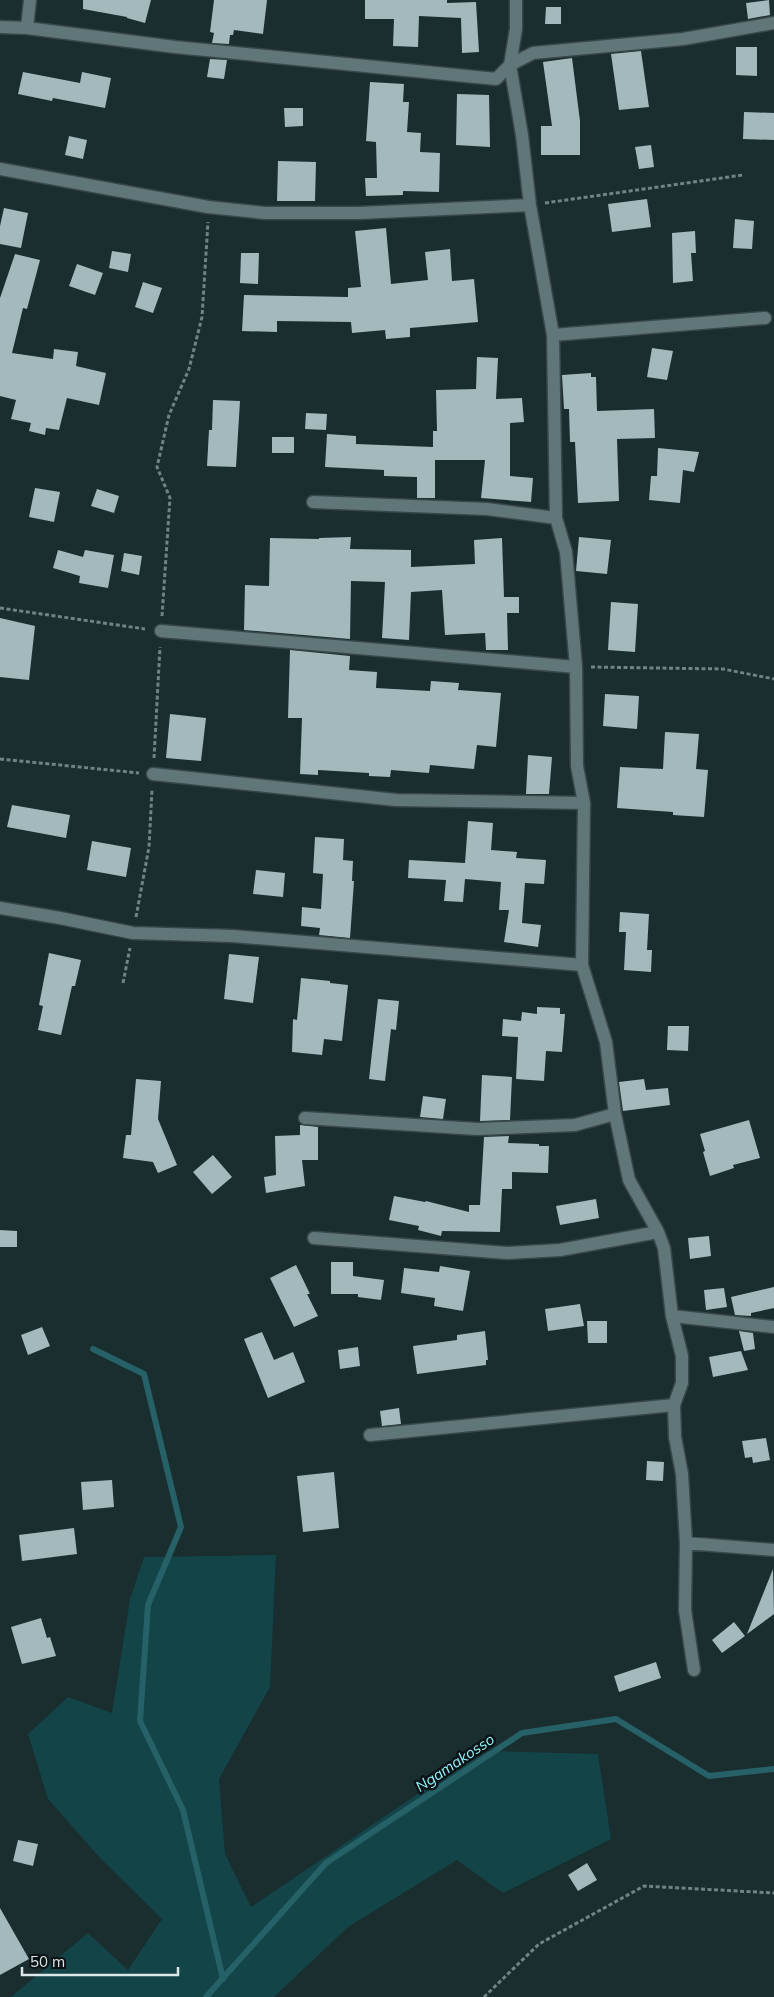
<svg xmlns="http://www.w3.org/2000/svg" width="774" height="1997" font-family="Mulish,sans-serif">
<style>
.green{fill:#124448}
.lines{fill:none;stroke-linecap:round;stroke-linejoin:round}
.stream{stroke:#256167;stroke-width:6}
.building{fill:#a3b9bc}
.street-casing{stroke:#384749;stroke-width:15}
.path{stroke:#738384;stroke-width:3;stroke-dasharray:4 2.5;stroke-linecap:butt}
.street{stroke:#617678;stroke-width:12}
.labels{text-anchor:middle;stroke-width:5;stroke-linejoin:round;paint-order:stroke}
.water-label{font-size:15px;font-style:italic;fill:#94f3fe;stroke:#0b1314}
</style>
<rect width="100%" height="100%" fill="#1a2d2f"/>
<path class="green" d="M 276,1555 L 270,1687 L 219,1779 L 225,1854 L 251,1907 L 428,1787 L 488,1751 L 598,1754 L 611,1839 L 503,1893 L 457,1860 L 348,1927 L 274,1997 L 11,1997 L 88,1933 L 128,1970 L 162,1919 L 101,1859 L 48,1799 L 28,1734 L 68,1697 L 112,1713 L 130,1599 L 144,1557 Z"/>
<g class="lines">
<path class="stream" d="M 93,1349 L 144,1374 L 181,1527 L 148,1605 L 140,1721 L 183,1810 L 223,1979
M 206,1997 L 326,1863 L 522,1733 L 616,1719 L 709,1776 L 774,1769"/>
</g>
<path class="building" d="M 83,0 L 151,0 L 145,23 L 127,18 L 127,17 L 83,9 Z
M 214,0 L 267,0 L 263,34 L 234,30 L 233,35 L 230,35 L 229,44 L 212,43 L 214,33 L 210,32 Z
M 365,0 L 447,0 L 447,3 L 476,2 L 479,52 L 462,53 L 461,18 L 419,16 L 418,47 L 393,46 L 394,19 L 365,19 Z
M 769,0 L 770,15 L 748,19 L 746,3 Z
M 546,7 L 561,7 L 561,24 L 545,24 Z
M 736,47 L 757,47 L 757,76 L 736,75 Z
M 641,51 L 649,107 L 619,110 L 611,54 Z
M 572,58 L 580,121 L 580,155 L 541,155 L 541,126 L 552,126 L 543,62 Z
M 210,59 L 227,60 L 224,79 L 207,77 Z
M 23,72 L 80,83 L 82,72 L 111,78 L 105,108 L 53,98 L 52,101 L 18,94 Z
M 370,82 L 404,84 L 403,102 L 409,102 L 407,132 L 421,133 L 420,152 L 440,153 L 439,192 L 403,191 L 403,195 L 366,196 L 365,178 L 377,178 L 376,142 L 366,141 Z
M 457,94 L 489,95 L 490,147 L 456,145 Z
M 284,108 L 303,108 L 303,126 L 285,127 Z
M 744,112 L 774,113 L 774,140 L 743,139 Z
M 69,136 L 87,140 L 83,159 L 65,155 Z
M 651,145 L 654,167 L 639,169 L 635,147 Z
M 278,161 L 316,162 L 315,201 L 277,201 Z
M 647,199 L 651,227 L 612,232 L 608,204 Z
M 4,208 L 28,213 L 21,248 L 0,244 L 0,226 Z
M 735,219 L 754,221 L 752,249 L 733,248 Z
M 386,228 L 391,284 L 428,280 L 425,252 L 450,249 L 452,281 L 474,279 L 478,322 L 410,328 L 410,337 L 386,339 L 385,330 L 352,333 L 351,322 L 277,321 L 277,332 L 242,331 L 244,295 L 348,297 L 348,288 L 361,287 L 355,231 Z
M 695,231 L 696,253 L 691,253 L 693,281 L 673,283 L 672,233 Z
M 112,251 L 131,254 L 128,272 L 109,268 Z
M 241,253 L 259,253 L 258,284 L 240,283 Z
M 15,254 L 40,260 L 27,309 L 23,308 L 12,353 L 53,359 L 54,349 L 78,352 L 76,366 L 106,373 L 99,405 L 67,398 L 59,430 L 46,428 L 45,435 L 29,431 L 31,423 L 11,419 L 16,400 L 0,396 L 0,298 Z
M 77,264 L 103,273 L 95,295 L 69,286 Z
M 143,282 L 162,288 L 153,313 L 135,307 Z
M 652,348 L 673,351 L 667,380 L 647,377 Z
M 477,357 L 498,358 L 496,399 L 522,398 L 524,422 L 510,423 L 510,476 L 533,478 L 531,502 L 481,498 L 485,460 L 435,460 L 435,498 L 417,498 L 417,477 L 384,476 L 384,470 L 325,467 L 327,434 L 356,436 L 356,444 L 433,447 L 433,431 L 437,431 L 436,390 L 476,389 Z
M 591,373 L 591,377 L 596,377 L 597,411 L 654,409 L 655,438 L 617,439 L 619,501 L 578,503 L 575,442 L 570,442 L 569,409 L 564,409 L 562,375 Z
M 213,400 L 240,401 L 236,467 L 207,466 L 209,430 L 212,430 Z
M 306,413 L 327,414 L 326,430 L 305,429 Z
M 272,437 L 294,437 L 294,453 L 272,453 Z
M 658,448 L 699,452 L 694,472 L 683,470 L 680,503 L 649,500 L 651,476 L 657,476 Z
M 35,488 L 60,492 L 54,522 L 29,517 Z
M 97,489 L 119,496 L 114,513 L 91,506 Z
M 351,537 L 350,549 L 411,550 L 411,567 L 475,564 L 474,540 L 502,538 L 504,597 L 519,597 L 519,613 L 507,613 L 508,650 L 486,650 L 485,633 L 445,635 L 442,590 L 411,592 L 409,640 L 382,638 L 385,582 L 351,581 L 350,639 L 244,630 L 245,585 L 269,586 L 270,538 L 319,539 L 319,538 Z
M 579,537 L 611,540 L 607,574 L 576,571 Z
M 58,550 L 83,557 L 85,550 L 114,555 L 108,588 L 79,583 L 80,576 L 53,568 Z
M 124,553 L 142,556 L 139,575 L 121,571 Z
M 611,602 L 638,604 L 635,652 L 608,650 Z
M 0,618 L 35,626 L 29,680 L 0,677 Z
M 290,650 L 350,656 L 349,670 L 377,672 L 376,688 L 430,691 L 431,681 L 459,683 L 458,690 L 501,693 L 496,747 L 477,745 L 474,769 L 430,765 L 429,773 L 391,770 L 390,777 L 369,776 L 369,773 L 318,770 L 318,775 L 300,774 L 302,718 L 288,718 Z
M 605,694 L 639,696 L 637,729 L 603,726 Z
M 170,714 L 206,718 L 201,761 L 166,758 Z
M 665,732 L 699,734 L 696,769 L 708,770 L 704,817 L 673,815 L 673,812 L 617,808 L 620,767 L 663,769 Z
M 528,755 L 552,757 L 549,794 L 526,794 Z
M 12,805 L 70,815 L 66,838 L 7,827 Z
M 468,821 L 493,823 L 491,850 L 517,852 L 516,858 L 546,860 L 544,884 L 525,883 L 522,923 L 541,925 L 538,947 L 504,942 L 509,910 L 499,910 L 501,882 L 465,879 L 463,902 L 444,901 L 446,880 L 408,878 L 409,860 L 465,863 Z
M 315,837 L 344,839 L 343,860 L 353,861 L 352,881 L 354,881 L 350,938 L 319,935 L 320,928 L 301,926 L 302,907 L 321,909 L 323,874 L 313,873 Z
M 92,841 L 131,848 L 126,877 L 87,870 Z
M 256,870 L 285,873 L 283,897 L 253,894 Z
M 620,912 L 649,914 L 647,950 L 652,950 L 651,972 L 624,970 L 626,932 L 619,932 Z
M 49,953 L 81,960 L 75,986 L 72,986 L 61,1035 L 38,1030 L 43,1006 L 39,1005 Z
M 229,954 L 259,957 L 253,1003 L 224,999 Z
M 301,978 L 330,981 L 330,983 L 348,985 L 342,1041 L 324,1039 L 322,1055 L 292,1052 L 293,1019 L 297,1020 Z
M 378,999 L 399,1001 L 396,1030 L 391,1029 L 385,1081 L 369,1079 Z
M 537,1007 L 560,1008 L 560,1014 L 565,1014 L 562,1052 L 546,1051 L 544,1081 L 516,1079 L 518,1037 L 502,1036 L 503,1019 L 521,1021 L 522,1012 L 537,1014 Z
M 668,1026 L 689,1026 L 688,1051 L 667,1050 Z
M 482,1075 L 512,1077 L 510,1120 L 480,1121 Z
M 136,1079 L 161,1081 L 158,1119 L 177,1165 L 158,1173 L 153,1162 L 123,1158 L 126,1135 L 131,1135 Z
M 644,1079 L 646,1090 L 668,1088 L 670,1105 L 623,1111 L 619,1082 Z
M 423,1096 L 446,1099 L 443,1119 L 420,1117 Z
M 749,1120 L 760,1158 L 733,1165 L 734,1168 L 710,1176 L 703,1152 L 705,1151 L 700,1134 Z
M 300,1125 L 318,1127 L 318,1160 L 302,1160 L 305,1186 L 266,1193 L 264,1177 L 276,1175 L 275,1136 L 300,1135 Z
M 509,1136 L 508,1143 L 539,1144 L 539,1146 L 549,1146 L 548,1173 L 512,1172 L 512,1189 L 502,1189 L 500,1232 L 442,1231 L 441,1236 L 418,1230 L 419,1226 L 389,1220 L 394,1196 L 425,1202 L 426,1201 L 469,1212 L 469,1205 L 480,1205 L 484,1137 Z
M 213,1155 L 232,1177 L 212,1194 L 193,1172 Z
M 596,1199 L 599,1218 L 560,1225 L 556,1206 Z
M 0,1230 L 17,1231 L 17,1247 L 0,1247 Z
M 709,1236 L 711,1256 L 690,1259 L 688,1238 Z
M 331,1262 L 353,1262 L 353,1276 L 384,1280 L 381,1300 L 358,1297 L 358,1294 L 331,1294 Z
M 296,1265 L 310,1294 L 307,1294 L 318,1316 L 294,1327 L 270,1278 Z
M 440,1266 L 470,1271 L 463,1311 L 434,1306 L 435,1298 L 401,1293 L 404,1268 L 439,1272 Z
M 774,1287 L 774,1308 L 751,1313 L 751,1316 L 735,1315 L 731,1297 Z
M 724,1288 L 727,1307 L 706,1310 L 704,1290 Z
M 580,1304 L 584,1326 L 548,1331 L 545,1309 Z
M 587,1321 L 607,1321 L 607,1343 L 588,1343 Z
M 42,1327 L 50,1346 L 28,1355 L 21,1335 Z
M 485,1331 L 488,1360 L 486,1360 L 486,1365 L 417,1374 L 413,1346 L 457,1340 L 457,1335 Z
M 739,1331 L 753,1333 L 755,1349 L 744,1351 Z
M 262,1332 L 274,1360 L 293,1352 L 305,1382 L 268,1398 L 244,1339 Z
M 358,1347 L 360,1366 L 340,1369 L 338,1350 Z
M 741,1351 L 748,1370 L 713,1377 L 709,1357 Z
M 399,1408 L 401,1424 L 382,1426 L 380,1411 Z
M 766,1438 L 770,1460 L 753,1463 L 752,1457 L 745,1458 L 742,1441 Z
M 647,1461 L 664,1462 L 663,1481 L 646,1480 Z
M 334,1472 L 339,1528 L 303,1532 L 297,1476 Z
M 112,1480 L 114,1507 L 83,1510 L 81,1482 Z
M 74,1528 L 77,1554 L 22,1561 L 19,1535 Z
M 773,1569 L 774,1614 L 747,1634 Z
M 41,1618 L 47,1638 L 50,1637 L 56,1656 L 22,1664 L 11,1627 Z
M 734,1622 L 745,1636 L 722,1653 L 712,1640 Z
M 656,1662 L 661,1678 L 619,1692 L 614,1676 Z
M 18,1840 L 38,1844 L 33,1866 L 13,1861 Z
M 587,1863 L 597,1880 L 578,1891 L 568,1875 Z
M 0,1908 L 29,1959 L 0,1975 Z"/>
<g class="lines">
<defs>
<path id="street" d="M 516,0 L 516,29 L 510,65 L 522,135 L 530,205 L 553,335 L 556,518 L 566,552 L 576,667 L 577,766 L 584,803 L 582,965 L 606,1042 L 615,1114 L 629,1180 L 658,1232 L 664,1248 L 672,1316 L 682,1356 L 682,1383 L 674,1405 L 675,1437 L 682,1474 L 686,1543 L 685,1610 L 694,1670
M 0,27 L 27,28 L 175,47 L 496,79 L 510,65 L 533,53 L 683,39 L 774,23
M 27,28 L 30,0
M 0,169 L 208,207 L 265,213 L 359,213 L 530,205
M 553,335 L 765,318
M 313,502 L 487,509 L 556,518
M 161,631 L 576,667
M 153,774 L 396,800 L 584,803
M 0,908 L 60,918 L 133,933 L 233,936 L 582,965
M 305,1118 L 477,1129 L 575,1125 L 615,1114
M 314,1238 L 507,1253 L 560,1250 L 658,1232
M 672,1316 L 774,1327
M 370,1435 L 674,1405
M 686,1543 L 774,1550"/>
</defs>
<use href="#street" class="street-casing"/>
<path class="path" d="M 545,203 L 743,175
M 0,608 L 145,629
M 162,616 L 170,498 L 157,467 L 169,415 L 189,369 L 202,317 L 208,222
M 591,667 L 723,669 L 774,679
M 154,758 L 160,647
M 0,759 L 139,773
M 136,917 L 149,847 L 152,790
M 123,983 L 130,948
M 484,1997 L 539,1944 L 644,1886 L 774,1893"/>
<use href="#street" class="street"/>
</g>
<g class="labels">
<g class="water-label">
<text transform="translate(455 1763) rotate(-34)" y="5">Ngamakosso</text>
</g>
</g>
<path d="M22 1967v8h156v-8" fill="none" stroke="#dce7e8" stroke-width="2.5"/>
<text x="30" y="1967" font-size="15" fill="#dce7e8" stroke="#0b1314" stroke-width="4" paint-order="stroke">50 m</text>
</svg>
